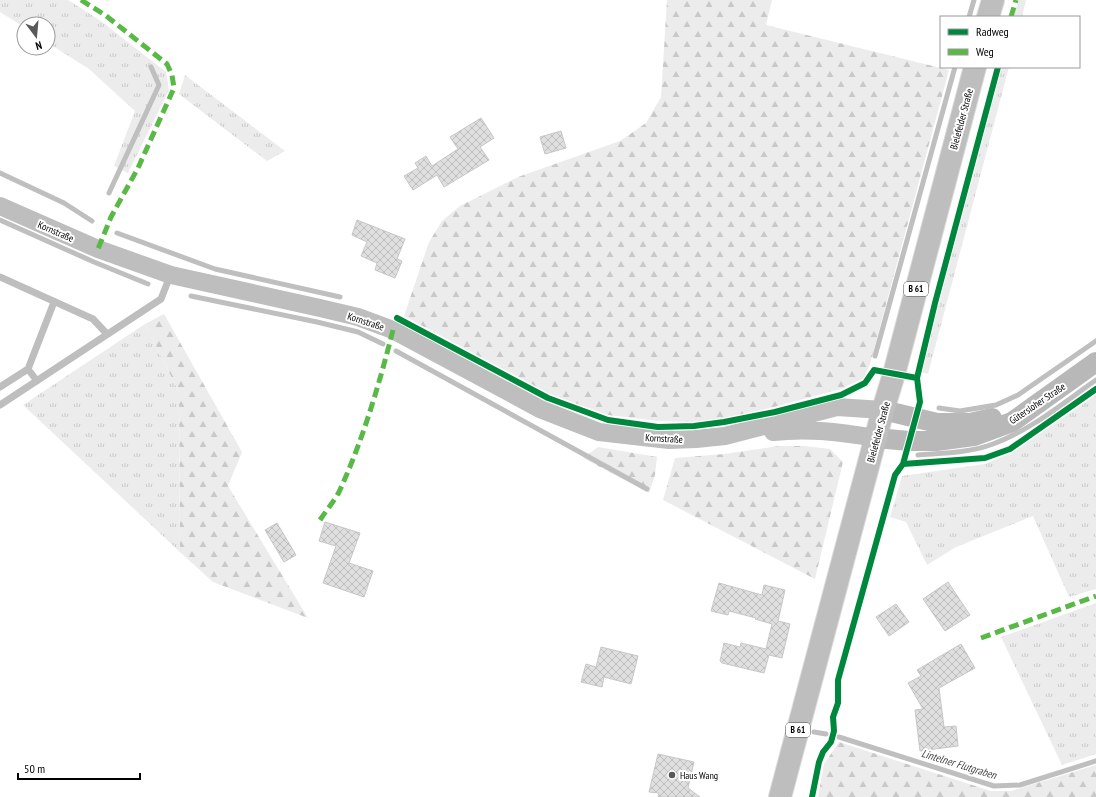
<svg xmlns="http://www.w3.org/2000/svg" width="1096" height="797" font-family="'PT Sans Narrow',sans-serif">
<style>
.grass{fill:url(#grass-tufts)}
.forest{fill:url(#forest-firs)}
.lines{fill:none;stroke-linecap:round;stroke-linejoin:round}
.stream{stroke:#bfbfbf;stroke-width:5}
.building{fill:url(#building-cross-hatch);stroke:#c7c7c7}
.primary-casing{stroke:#dbdbdb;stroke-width:24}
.service{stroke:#bebebe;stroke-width:7}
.tertiary{stroke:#bebebe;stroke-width:18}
.secondary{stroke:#b8b8b8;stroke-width:20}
.primary{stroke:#bebebe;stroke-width:22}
.quiet{stroke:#58b947;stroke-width:5;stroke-dasharray:10 5;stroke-linecap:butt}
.cycleway-casing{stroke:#fff;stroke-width:8}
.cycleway{stroke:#00873e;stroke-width:6}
.poi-dot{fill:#595959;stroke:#fff;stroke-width:1.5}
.labels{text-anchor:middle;stroke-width:4;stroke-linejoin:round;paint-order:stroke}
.shield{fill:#fff;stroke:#4c4c4c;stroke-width:1}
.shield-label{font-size:9px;font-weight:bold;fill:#000}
.street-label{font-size:10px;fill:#000;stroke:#fff}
.poi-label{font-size:10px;fill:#000;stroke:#fff;text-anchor:start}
.water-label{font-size:11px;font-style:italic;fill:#444;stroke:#fff}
</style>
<defs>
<pattern id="grass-tufts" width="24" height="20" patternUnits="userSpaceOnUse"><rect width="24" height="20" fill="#ececec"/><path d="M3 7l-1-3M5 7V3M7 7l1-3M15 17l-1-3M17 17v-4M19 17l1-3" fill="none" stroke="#c9c9c9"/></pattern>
<pattern id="forest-firs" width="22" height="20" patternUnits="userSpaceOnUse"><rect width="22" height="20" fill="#ececec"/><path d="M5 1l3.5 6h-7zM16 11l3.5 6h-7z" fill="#c9c9c9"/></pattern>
<pattern id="building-cross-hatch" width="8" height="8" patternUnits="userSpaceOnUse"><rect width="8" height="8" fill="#dfdfdf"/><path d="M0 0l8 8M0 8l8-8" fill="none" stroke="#bebebe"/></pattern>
</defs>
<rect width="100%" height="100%" fill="#fff"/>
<path class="grass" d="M 0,0 L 68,0 L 101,21 L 166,72 L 169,90 L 128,173 L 114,166 L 135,111 L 89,69 L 48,43 L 48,24 L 24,24 L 24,27 L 0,12 Z
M 1018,0 L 1026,0 L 1022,17 L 1014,17 Z
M 1001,67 L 1009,67 L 928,374 L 921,372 Z
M 185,75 L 285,151 L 267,161 L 179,94 Z
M 145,324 L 179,392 L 180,552 L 23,405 Z
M 1096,395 L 1096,589 L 1069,597 L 1033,516 L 956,547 L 927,565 L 906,522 L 890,517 L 902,476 L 985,464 L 1012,453 Z
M 1096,603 L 1096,754 L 1062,765 L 1001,637 Z"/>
<path class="forest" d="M 667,0 L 772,0 L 766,25 L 949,70 L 870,364 L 864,378 L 841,389 L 774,407 L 724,418 L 693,422 L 658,421 L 608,415 L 550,394 L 404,316 L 429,242 L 442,221 L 460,206 L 518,177 L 620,141 L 646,123 L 661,97 Z
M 164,314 L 242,452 L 228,486 L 308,618 L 213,582 L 180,552 L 179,392 L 145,324 Z
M 779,446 L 805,446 L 830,449 L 843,462 L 815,579 L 663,500 L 675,458 L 724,454 Z
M 598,447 L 657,457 L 655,475 L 649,493 L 583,458 Z
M 839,742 L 991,791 L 1011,791 L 1096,765 L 1096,797 L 818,797 L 824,764 Z"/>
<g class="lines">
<path class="stream" d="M 969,17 L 974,0
M 0,173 L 64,203 L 92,221
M 109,193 L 159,85 L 151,67
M 0,220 L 94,262 L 148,284
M 117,233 L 215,269 L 340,297
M 191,296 L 317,322 L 358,332 L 383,344
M 396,351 L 647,489
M 875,356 L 955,67
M 939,408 L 960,411 L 996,405 L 1018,395 L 1096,341
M 918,455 C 943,453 969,453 993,444 C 1031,430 1063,403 1096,380
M 814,732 L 826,734
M 839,737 L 994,786 L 1020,785 L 1096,761"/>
</g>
<path class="building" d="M 481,118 L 494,138 L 480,147 L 489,160 L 444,187 L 437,175 L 413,190 L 404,176 L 418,168 L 415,163 L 426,156 L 432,166 L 458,149 L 450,137 Z
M 561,131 L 566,148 L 545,154 L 540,137 Z
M 357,220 L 405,239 L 397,259 L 402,261 L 395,278 L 375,270 L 377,263 L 361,256 L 367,242 L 352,235 Z
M 325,522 L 360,533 L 349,563 L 373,571 L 364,597 L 323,583 L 336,546 L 319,541 Z
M 277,523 L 296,555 L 284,562 L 265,530 Z
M 948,582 L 970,615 L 945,631 L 923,599 Z
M 719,583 L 762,595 L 764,585 L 785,590 L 778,621 L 790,624 L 782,658 L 769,655 L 764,673 L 722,663 L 720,661 L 724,643 L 740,647 L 741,643 L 766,649 L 772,624 L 755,619 L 756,618 L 729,611 L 728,615 L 711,611 Z
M 896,604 L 909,622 L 889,636 L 876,617 Z
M 961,644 L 975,668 L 939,688 L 944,727 L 956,726 L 958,746 L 920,751 L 915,710 L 923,709 L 908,683 L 921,676 L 917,670 Z
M 601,647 L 638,656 L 631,684 L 604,677 L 602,687 L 581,682 L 586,664 L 596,667 Z
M 658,754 L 694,762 L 688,788 L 700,797 L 658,797 L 659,793 L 649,792 Z"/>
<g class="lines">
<defs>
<path id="primary" d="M 988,17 L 993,0
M 780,797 L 883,410 L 894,374 L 975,67"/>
</defs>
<use href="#primary" class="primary-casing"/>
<path class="service" d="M 0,277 L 93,319 L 107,334
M 37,381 L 28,369 L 54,302
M 0,387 L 28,369
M 0,405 L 161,299 L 170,276
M 669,440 L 670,427"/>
<path class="tertiary" d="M 0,206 L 98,249 L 171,275 L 320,308 L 358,317 L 393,330 L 540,409 L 599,432 L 669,440 L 696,439 L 725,436 L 837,407 L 883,410
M 773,432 C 809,428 840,432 876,438"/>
<path class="secondary" d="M 883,410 L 937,423 L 970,423 L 992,418
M 876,438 L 909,441 L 936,441 L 974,436 L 1012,422 L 1096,362"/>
<use href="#primary" class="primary"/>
<path class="quiet" d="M 81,0 L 105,15 L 167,64 L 172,75 L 174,88 L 138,168 L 111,217 L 98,249
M 1011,17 L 1016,0
M 320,520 C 326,511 334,501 339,492 C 363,440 379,385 393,330
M 981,638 L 1096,596"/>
<defs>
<path id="cycleway" d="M 397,318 L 548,398 L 608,420 L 658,427 L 694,426 L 724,422 L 775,412 L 841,395 L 865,383 L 874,370 L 917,378
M 903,464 L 985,458 L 1010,449 L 1096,389
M 812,797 L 819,762 L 823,752 L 831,742 L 834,731 L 833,717 L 838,703 L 838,680 L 895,475 L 903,464 L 920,402 L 917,378 L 935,303 L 998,67"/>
</defs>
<use href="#cycleway" class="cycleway-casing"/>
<use href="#cycleway" class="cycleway"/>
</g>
<circle class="poi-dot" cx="672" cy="775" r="4"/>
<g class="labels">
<g class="shield">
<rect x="904" y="282" width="24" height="14" rx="3"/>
<rect x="786" y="723" width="24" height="14" rx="3"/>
</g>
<g class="shield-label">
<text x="916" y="292">B 61</text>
<text x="798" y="733">B 61</text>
</g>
<g class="street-label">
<text transform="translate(961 119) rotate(-75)" y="4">Bielefelder Straße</text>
<text transform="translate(56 231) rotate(23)" y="4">Kornstraße</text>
<text transform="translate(366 321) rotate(18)" y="4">Kornstraße</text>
<text transform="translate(1037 403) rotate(-34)" y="4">Gütersloher Straße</text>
<text transform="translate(878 432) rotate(-75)" y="4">Bielefelder Straße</text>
<text transform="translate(664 438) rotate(3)" y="4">Kornstraße</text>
</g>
<g class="poi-label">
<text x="680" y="779">Haus Wang</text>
</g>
<g class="water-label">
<text transform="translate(959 764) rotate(17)" y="4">Lintelner Flutgraben</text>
</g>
</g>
<rect x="940" y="16" width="140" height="52" fill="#ffffff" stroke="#999999"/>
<rect x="948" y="29" width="20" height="6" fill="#00873e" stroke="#999999"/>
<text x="976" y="36" font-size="12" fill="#000000">Radweg</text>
<rect x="948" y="49" width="20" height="6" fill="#58b947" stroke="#999999"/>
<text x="976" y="56" font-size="12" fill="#000000">Weg</text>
<g transform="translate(36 36) rotate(164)"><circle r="19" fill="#ffffff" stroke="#999999"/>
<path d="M0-3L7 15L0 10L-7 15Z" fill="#595959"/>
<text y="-6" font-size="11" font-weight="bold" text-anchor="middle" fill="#000000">N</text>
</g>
<path d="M18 773v6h122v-6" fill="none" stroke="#000000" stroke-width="2"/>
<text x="24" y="773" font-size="12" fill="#000000" stroke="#ffffff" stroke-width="3" paint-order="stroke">50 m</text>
</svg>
